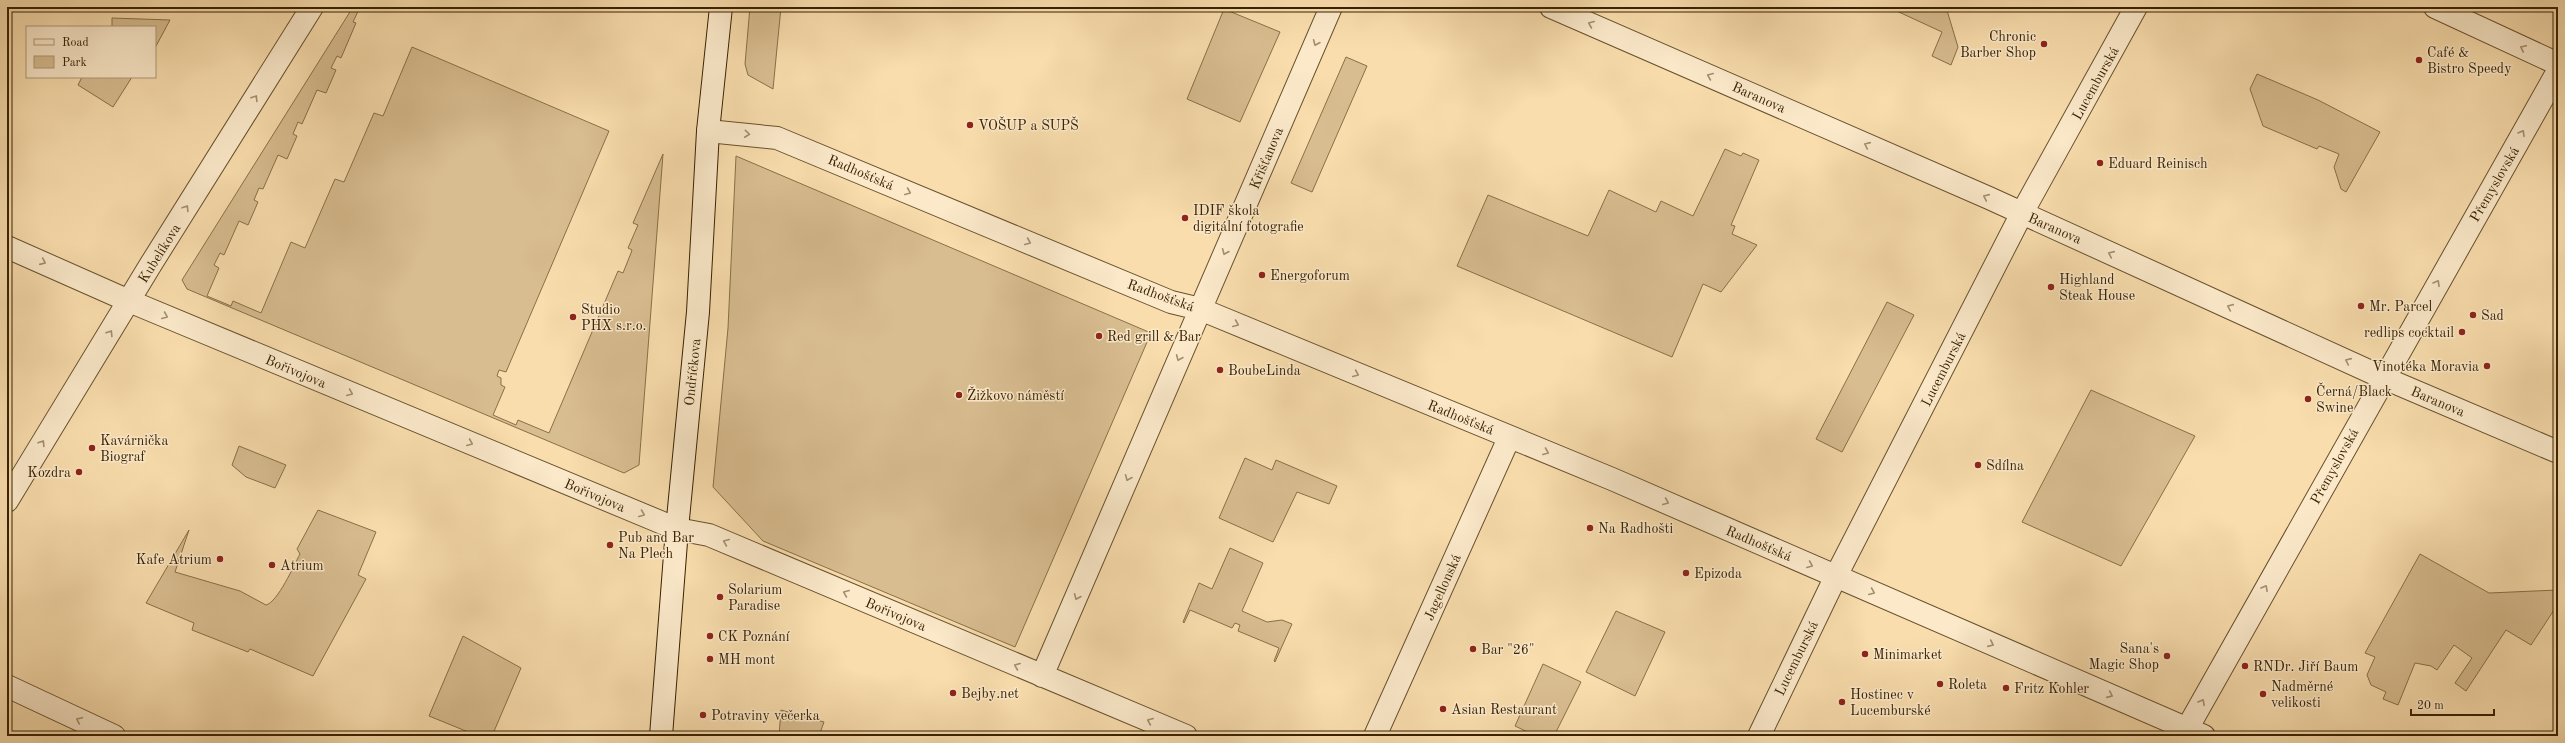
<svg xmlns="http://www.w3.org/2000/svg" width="2565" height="743" font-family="'Old Standard TT',serif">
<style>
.green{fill:#d8bd90;stroke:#887049}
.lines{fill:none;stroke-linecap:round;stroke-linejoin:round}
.street-casing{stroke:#68512d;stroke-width:24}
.secondary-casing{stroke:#382202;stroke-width:24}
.street{stroke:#fbe9ca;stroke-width:22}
.secondary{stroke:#fbe9ca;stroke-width:22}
.oneway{stroke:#a38f70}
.poi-dot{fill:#8f2418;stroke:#fbe9ca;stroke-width:1.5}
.labels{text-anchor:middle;stroke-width:3;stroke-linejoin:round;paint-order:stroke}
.poi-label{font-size:14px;fill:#382202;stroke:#fbe9ca;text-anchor:start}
.street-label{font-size:14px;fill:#382202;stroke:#fbe9ca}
</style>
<rect width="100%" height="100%" fill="#f9ddad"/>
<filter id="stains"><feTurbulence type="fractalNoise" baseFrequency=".005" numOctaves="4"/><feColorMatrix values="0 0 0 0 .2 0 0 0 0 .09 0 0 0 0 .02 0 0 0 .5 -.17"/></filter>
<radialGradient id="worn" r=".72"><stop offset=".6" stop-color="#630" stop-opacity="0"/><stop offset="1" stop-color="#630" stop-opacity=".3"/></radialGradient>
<path class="green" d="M 353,7 L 360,7 L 353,22 L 356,23 L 341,58 L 337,56 L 331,68 L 336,70 L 326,93 L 317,90 L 302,124 L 298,122 L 293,134 L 297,136 L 287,159 L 278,155 L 263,189 L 259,188 L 254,200 L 258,202 L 248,225 L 239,221 L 224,255 L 220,253 L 214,265 L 219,268 L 207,296 L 231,306 L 233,301 L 261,313 L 291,242 L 305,248 L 335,179 L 344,182 L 374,113 L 383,116 L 412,47 L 609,131 L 506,372 L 499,370 L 497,376 L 501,378 L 501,385 L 505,387 L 493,415 L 516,425 L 518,420 L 549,433 L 618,271 L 623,273 L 631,253 L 632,250 L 628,248 L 638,225 L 633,223 L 663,154 L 639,465 L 624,473 L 187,289 L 182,280 Z
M 750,7 L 781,7 L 773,89 L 748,75 L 745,64 Z
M 1888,7 L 1946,7 L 1958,47 L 1951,65 L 1932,56 L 1942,32 Z
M 1224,9 L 1280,32 L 1240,122 L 1187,99 Z
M 112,18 L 170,20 L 155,48 L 155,27 L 112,27 Z
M 1346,57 L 1367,66 L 1312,192 L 1291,183 Z
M 2257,74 L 2318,100 L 2380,132 L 2346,192 L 2341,189 L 2334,167 L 2339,154 L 2319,146 L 2317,149 L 2263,126 L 2250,89 Z
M 82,77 L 132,77 L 113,107 L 78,85 Z
M 1725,149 L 1741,156 L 1743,153 L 1759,160 L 1731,225 L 1735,226 L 1732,234 L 1757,245 L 1721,292 L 1703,284 L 1672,357 L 1457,266 L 1488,195 L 1588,236 L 1609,190 L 1656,212 L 1661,201 L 1693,216 Z
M 736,156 L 1151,333 L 1015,647 L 763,541 L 713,487 L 728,328 Z
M 1887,302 L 1914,315 L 1842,452 L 1816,439 Z
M 2091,390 L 2195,436 L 2121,566 L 2022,522 Z
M 239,446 L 286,465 L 275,488 L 246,477 L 232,465 Z
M 1245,458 L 1272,470 L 1276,460 L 1337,486 L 1329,504 L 1297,492 L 1273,542 L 1219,518 Z
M 318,510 L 376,532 L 358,575 L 366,579 L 313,676 L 250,649 L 248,652 L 192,630 L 194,623 L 146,603 L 189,530 L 175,572 L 240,591 L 266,605 C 278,602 294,565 300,554 L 297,549 Z
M 1230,548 L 1263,563 L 1242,611 L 1267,622 L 1282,620 L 1292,624 L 1275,662 L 1274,661 L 1279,648 L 1238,631 L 1240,625 L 1235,623 L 1232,628 L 1190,610 L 1184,623 L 1183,622 L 1199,583 L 1212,589 Z
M 2420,554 L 2489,593 L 2558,590 L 2558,604 L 2531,645 L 2506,630 L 2466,691 L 2455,683 L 2472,658 L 2454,645 L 2437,670 L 2431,666 L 2415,663 L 2398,705 L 2383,699 L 2386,692 L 2371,685 L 2367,675 L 2375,657 L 2365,653 Z
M 1616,611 L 1665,632 L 1635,696 L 1586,672 Z
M 463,636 L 521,668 L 492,736 L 478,736 L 429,716 Z
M 1543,664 L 1581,682 L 1554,736 L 1536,736 L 1515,726 Z
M 781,710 L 824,722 L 819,736 L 779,736 Z"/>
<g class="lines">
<defs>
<path id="street" d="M 1551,7 L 1989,198 L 2384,378 L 2558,452
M 2435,7 L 2558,64
M 708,131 L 777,138 L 1171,302 L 1200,309 L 1612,479 L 2204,736
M 7,247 L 129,301 L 677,529 L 709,535 L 1186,736
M 7,501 L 151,264 L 312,7
M 1042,676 L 1331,7
M 7,686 L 114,736
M 1375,736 L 1509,438
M 1759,736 L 1836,576 L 2022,213 L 2136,7
M 2183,736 L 2558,71"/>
<path id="secondary" d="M 661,736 L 677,529 L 698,312 L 708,131 L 721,7"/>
</defs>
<use href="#street" class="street-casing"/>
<use href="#secondary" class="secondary-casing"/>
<use href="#street" class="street"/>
<use href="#secondary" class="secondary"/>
</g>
<defs><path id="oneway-chevron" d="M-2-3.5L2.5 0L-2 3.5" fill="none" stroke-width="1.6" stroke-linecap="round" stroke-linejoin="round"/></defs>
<g class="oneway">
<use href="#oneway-chevron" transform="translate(1591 24) rotate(-157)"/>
<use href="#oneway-chevron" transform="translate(1316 43) rotate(113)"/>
<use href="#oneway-chevron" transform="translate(2523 48) rotate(-155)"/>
<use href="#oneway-chevron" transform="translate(1710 76) rotate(-157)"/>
<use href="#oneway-chevron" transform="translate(255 98) rotate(-58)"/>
<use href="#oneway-chevron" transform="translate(2522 133) rotate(-60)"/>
<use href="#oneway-chevron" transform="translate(747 134) rotate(6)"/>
<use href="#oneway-chevron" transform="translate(1867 145) rotate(-156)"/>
<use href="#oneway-chevron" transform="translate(908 192) rotate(23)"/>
<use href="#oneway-chevron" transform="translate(1986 197) rotate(-156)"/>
<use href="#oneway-chevron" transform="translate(186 208) rotate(-58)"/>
<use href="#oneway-chevron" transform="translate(1028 242) rotate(23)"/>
<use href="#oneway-chevron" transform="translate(1225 252) rotate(113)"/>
<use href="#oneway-chevron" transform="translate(2111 254) rotate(-156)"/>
<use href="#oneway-chevron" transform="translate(43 262) rotate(24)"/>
<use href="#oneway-chevron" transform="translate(2437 283) rotate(-60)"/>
<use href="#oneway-chevron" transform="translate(2230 307) rotate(-156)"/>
<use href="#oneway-chevron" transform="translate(165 316) rotate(23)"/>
<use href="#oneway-chevron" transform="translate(1236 324) rotate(23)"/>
<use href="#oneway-chevron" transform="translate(110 333) rotate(-58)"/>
<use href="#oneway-chevron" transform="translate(1179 358) rotate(113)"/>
<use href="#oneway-chevron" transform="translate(2348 361) rotate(-156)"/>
<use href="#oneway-chevron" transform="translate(1356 374) rotate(23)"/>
<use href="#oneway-chevron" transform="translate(350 393) rotate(23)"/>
<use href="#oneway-chevron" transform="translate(42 443) rotate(-58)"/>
<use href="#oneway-chevron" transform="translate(470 443) rotate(23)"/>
<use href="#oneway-chevron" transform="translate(1546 452) rotate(22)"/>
<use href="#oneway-chevron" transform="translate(1128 478) rotate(113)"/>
<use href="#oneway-chevron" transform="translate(1666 502) rotate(23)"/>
<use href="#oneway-chevron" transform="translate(642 514) rotate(22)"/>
<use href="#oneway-chevron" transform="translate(726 542) rotate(-157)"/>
<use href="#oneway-chevron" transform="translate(1810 565) rotate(23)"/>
<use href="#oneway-chevron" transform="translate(2265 588) rotate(-61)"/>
<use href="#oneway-chevron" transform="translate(1872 592) rotate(23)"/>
<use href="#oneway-chevron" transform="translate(846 593) rotate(-157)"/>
<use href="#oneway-chevron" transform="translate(1077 597) rotate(113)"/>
<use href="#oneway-chevron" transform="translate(1991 644) rotate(24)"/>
<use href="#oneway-chevron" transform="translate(1017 666) rotate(-158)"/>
<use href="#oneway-chevron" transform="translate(2110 695) rotate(24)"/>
<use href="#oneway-chevron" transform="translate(2202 702) rotate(-61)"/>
<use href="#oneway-chevron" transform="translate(79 720) rotate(-155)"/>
<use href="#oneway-chevron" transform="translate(1150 721) rotate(-157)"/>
</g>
<g class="poi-dot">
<circle cx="2044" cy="44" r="4"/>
<circle cx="2419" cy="60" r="4"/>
<circle cx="970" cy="125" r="4"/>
<circle cx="2100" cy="163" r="4"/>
<circle cx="1185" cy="218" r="4"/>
<circle cx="1262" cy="275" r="4"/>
<circle cx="2051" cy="287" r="4"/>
<circle cx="2361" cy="306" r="4"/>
<circle cx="2473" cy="315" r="4"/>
<circle cx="573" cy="317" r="4"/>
<circle cx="2462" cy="332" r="4"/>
<circle cx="1099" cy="336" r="4"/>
<circle cx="2487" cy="366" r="4"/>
<circle cx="1220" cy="370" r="4"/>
<circle cx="959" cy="395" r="4"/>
<circle cx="2308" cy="399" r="4"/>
<circle cx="92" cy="448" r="4"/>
<circle cx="1978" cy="465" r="4"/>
<circle cx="79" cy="472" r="4"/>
<circle cx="1590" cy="528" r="4"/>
<circle cx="610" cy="545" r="4"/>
<circle cx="220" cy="559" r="4"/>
<circle cx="272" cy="565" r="4"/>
<circle cx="1686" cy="573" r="4"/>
<circle cx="720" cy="597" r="4"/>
<circle cx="710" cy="636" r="4"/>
<circle cx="1473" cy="649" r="4"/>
<circle cx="1865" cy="654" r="4"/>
<circle cx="2167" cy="656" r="4"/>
<circle cx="710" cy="659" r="4"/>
<circle cx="2245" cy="666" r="4"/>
<circle cx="1940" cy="684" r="4"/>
<circle cx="2006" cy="688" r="4"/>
<circle cx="953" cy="693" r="4"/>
<circle cx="2263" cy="694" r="4"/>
<circle cx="1842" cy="702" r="4"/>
<circle cx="1443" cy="709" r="4"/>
<circle cx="703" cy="715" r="4"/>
</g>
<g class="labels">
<g class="poi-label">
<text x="2036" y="41" text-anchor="end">Chronic<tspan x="2036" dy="16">Barber Shop</tspan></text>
<text x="2427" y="57">Café &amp;<tspan x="2427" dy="16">Bistro Speedy</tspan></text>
<text x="978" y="130">VOŠUP a SUPŠ</text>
<text x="2108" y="168">Eduard Reinisch</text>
<text x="1193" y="215">IDIF škola<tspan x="1193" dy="16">digitální fotografie</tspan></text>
<text x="1270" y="280">Energoforum</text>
<text x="2059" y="284">Highland<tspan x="2059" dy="16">Steak House</tspan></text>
<text x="2369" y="311">Mr. Parcel</text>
<text x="581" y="314">Studio<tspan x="581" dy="16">PHX s.r.o.</tspan></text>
<text x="2481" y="320">Sad</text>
<text x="2454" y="337" text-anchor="end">redlips cocktail</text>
<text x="1107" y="341">Red grill &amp; Bar</text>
<text x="2479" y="371" text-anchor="end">Vinotéka Moravia</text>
<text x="1228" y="375">BoubeLinda</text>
<text x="2316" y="396">Černá/Black<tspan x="2316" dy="16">Swine</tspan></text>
<text x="967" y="400">Žižkovo náměstí</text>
<text x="100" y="445">Kavárnička<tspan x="100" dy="16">Biograf</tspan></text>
<text x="1986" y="470">Sdílna</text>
<text x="71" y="477" text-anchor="end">Kozdra</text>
<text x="1598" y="533">Na Radhošti</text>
<text x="618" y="542">Pub and Bar<tspan x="618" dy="16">Na Plech</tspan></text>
<text x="212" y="564" text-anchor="end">Kafe Atrium</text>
<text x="280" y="570">Atrium</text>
<text x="1694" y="578">Epizoda</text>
<text x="728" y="594">Solarium<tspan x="728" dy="16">Paradise</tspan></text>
<text x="718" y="641">CK Poznání</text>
<text x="2159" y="653" text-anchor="end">Sana's<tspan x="2159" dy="16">Magic Shop</tspan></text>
<text x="1481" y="654">Bar "26"</text>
<text x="1873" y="659">Minimarket</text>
<text x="718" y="664">MH mont</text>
<text x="2253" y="671">RNDr. Jiří Baum</text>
<text x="1948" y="689">Roleta</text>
<text x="2271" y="691">Nadměrné<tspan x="2271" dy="16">velikosti</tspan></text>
<text x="2014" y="693">Fritz Kohler</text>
<text x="961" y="698">Bejby.net</text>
<text x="1850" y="699">Hostinec v<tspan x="1850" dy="16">Lucemburské</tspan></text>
<text x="1451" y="714">Asian Restaurant</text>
<text x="711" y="720">Potraviny večerka</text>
</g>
<g class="street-label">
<text transform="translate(2095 83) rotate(-61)" y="5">Lucemburská</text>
<text transform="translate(1759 97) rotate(24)" y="5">Baranova</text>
<text transform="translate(1266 158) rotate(-67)" y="5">Křišťanova</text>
<text transform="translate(861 172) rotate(23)" y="5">Radhošťská</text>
<text transform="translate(2494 184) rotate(-60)" y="5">Přemyslovská</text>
<text transform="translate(2055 228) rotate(24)" y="5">Baranova</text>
<text transform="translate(159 253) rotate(-58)" y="5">Kubelíkova</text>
<text transform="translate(1161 295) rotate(20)" y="5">Radhošťská</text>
<text transform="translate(1943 369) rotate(-63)" y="5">Lucemburská</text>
<text transform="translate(296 371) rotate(23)" y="5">Bořivojova</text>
<text transform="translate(692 372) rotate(-84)" y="5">Ondříčkova</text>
<text transform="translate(2438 401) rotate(23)" y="5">Baranova</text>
<text transform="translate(1461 417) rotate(22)" y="5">Radhošťská</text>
<text transform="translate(2334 466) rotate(-61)" y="5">Přemyslovská</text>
<text transform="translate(595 495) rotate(23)" y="5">Bořivojova</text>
<text transform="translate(1759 543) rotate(23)" y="5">Radhošťská</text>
<text transform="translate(1442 587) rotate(-66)" y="5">Jagellonská</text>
<text transform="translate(896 614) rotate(23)" y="5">Bořivojova</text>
<text transform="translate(1796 658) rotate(-64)" y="5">Lucemburská</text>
</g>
</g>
<rect width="2565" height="743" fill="none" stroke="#f9ddad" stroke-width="24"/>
<rect x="8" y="8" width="2549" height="727" fill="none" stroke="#382202" stroke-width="2"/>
<rect x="12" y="12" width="2541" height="719" fill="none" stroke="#382202"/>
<rect x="26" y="26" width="130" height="52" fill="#fbe9ca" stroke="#ad997a"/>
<rect x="34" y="39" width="20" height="6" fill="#fbe9ca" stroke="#ad997a"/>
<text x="62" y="46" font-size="12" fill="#382202">Road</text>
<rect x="34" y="56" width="20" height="12" fill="#d8bd90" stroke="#ad997a"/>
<text x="62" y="66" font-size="12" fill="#382202">Park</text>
<path d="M2411 709v6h83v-6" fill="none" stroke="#382202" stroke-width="2"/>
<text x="2417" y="709" font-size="12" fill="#382202" stroke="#fbe9ca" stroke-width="3" paint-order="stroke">20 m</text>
<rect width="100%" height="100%" filter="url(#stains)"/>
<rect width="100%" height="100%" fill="url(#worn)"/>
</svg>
